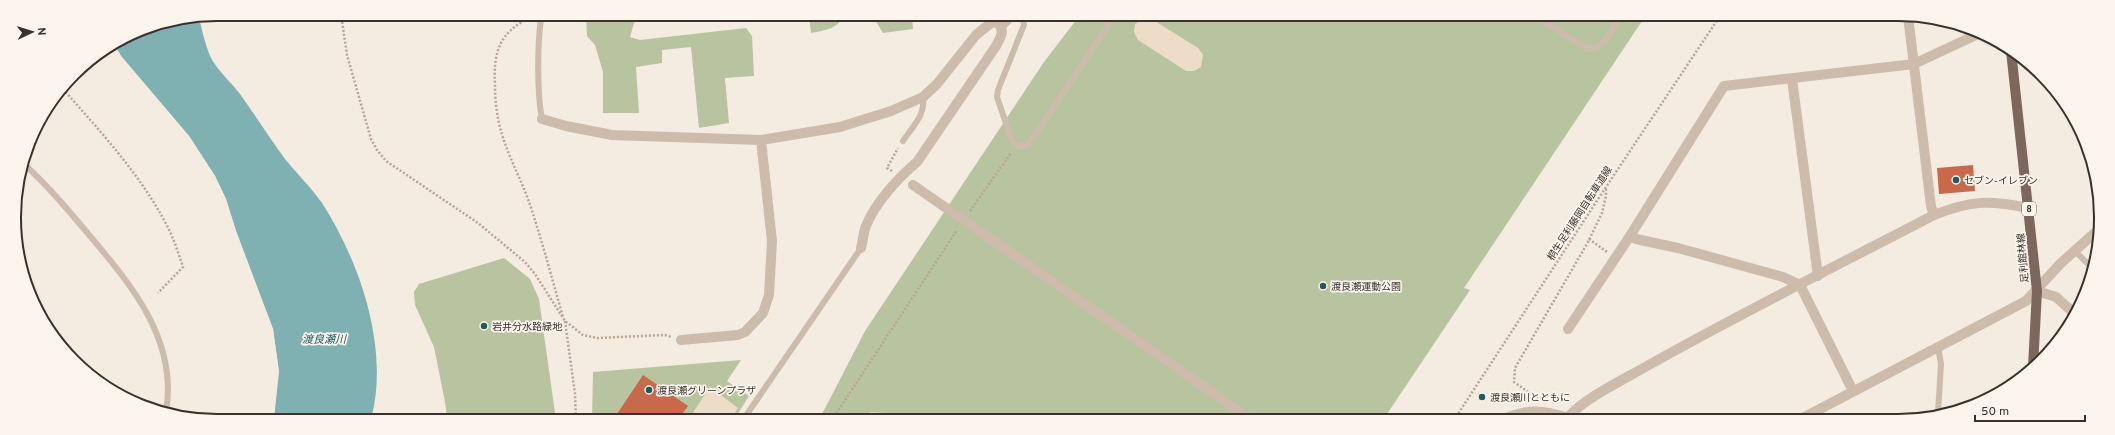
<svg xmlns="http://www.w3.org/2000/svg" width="2115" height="435" font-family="Overpass,'Noto Sans JP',sans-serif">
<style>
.green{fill:#b8c4a0}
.plaza{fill:#ecdcc8}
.water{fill:#7fb0b2}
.pier{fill:#f4ebe1}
.building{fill:#c8694b}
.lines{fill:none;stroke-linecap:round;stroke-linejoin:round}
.path{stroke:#b9a596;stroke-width:2.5;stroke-dasharray:2 2;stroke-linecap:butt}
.service{stroke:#cdbbac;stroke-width:6}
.minor{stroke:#cdbbac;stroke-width:10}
.tertiary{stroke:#cdbbac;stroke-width:10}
.primary{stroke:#7d675c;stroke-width:10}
.minor-bridge{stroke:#cdbbac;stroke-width:10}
.poi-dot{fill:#1f5a5e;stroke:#fbf5ee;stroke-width:1.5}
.labels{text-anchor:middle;stroke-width:3.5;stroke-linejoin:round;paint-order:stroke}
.shield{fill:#fbf5ee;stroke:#756b66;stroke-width:1}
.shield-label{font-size:9px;font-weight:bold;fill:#3b302b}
.poi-label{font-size:10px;fill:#3b302b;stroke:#fbf5ee;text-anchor:start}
.street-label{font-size:10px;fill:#3b302b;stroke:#fbf5ee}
.water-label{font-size:11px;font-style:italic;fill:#1f5a5e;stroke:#fbf5ee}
.rim{fill:none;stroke:#3b302b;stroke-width:2}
</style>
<rect width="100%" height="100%" fill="#f4ebe1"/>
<path class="green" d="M 586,14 L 641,14 L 634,23 L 630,37 L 640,40 L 746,28 L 752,36 L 754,76 L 725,78 L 729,123 L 699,128 L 691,47 L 662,50 L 662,63 L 636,67 L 639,113 L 603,113 L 603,72 L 595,45 L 587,36 Z
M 809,15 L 845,15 C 837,29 826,30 811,33 Z
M 872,15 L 912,15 L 913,29 L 883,33 Z
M 1080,15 L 1646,15 L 1464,288 L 1470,290 L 1383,420 L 819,420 L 865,331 L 1044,62 Z
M 504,258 L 530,279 L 539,299 L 556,420 L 447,419 L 445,402 L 434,347 L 415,305 L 414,292 L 419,284 Z
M 741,360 L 727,381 L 749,396 L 734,420 L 592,420 L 593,372 Z"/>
<path class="plaza" d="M 1146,17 L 1150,18 L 1198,48 L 1203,55 L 1201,67 L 1194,71 L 1186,71 L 1138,40 L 1134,32 L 1135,24 Z
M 710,387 L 738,408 L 730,420 L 688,420 Z
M 871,412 L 884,413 L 902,420 L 860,420 L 866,414 Z"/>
<path class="water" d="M 199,18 C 202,30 205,44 210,56 C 216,69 231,82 240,94 C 255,115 269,137 285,159 C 297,174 311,187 322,203 C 360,262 390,349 371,419 L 274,419 L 279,372 L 273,329 L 236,231 L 226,199 L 215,176 L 189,136 L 121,56 L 115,46 L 140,29 Z"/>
<path class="pier" d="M 115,46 L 121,56 L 189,136 L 215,176 L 226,199 L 236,231 L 273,329 L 279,372 L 276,371 L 271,330 L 234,231 L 224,199 L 213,177 L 187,137 L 120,58 L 113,47 Z"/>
<path class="building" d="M 1973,165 L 1975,191 L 1939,194 L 1937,168 Z
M 643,375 L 688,406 L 678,420 L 613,420 Z"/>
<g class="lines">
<path class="path" d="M 341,14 L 347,55 L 371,139 L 377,150 L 386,161 L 478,223 L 525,262 L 535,274 L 565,321 L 583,335 L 597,338 L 665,335 L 671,337
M 1130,15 L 1138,20
M 532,17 C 499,31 493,53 495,86 C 495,101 497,117 501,131 C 508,156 521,179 529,202 C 542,240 552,279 563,317
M 63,89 C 100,131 139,173 165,222 C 173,236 178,252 183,267 L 158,293
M 892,171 L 887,168 L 898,148
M 970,211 L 1011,153
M 1589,239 L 1607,252
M 41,311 L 46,312
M 565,321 L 575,394 L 576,420
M 1538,399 L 1514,382 L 1515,368 L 1588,242 L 1602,213 L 1606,196 L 1606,188
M 832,420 L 957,230
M 1454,420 L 1606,187 L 1720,16"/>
<path class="service" d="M 1535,15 L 1587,49 C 1604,51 1613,28 1621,15
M 1002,28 L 1013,17 L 1023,17 L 1024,25 L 998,90 L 997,97 L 1012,141 L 1019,146 L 1026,146 L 1037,132 L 1115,15
M 542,119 C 537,95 537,38 542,14
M 903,141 C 912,127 926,115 923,97
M 24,164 C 48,186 69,211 90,236 C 133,287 178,341 166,412
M 2075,251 L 2092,268
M 1938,413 L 1941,364 L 1938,347
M 743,420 L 861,248"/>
<path class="minor" d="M 1908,16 L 1931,206 L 1934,215
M 1792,79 L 1818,276
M 542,119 L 566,126 L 612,135 L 761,140 L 840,127 L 891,111 L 923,97 L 937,84 L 976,35 L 992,22 L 998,23 C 1005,31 1001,37 996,46 L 917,162 C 898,178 875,203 866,226 C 863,233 863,241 861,248
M 1630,236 L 1636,239 L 1678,248 L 1783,277 L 1800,285 L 1853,391
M 2037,291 L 2056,297 L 2075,314
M 1568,329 L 1630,236 L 1724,86 L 1914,64 L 1978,34
M 681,340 L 738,335 L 745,332 L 763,313 L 769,295 L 772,241 L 761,140
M 1501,420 C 1526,409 1542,409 1568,418
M 1566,420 C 1580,400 1625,379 1647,366 C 1741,313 1838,265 1934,215 C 1972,200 1989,200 2029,208"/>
<path class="tertiary" d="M 1568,418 L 1575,420
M 1799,420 L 2026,301 L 2061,263 L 2098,230"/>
<path class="primary" d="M 2011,51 L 2037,291 L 2033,367"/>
<path class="minor-bridge" d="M 913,185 L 1252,420"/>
</g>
<g class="poi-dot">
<circle cx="1956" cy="180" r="4"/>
<circle cx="1323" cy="286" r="4"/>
<circle cx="484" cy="326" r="4"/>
<circle cx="649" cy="390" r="4"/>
<circle cx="1482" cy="397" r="4"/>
</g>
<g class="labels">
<rect class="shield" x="2022" y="202" width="14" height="14" rx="3"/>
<g class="shield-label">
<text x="2029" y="212">8</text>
</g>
<g class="poi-label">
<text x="1964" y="184">セブン-イレブン</text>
<text x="1331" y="290">渡良瀬運動公園</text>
<text x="492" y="330">岩井分水路緑地</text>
<text x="657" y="394">渡良瀬グリーンプラザ</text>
<text x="1490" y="401">渡良瀬川とともに</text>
</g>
<g class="street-label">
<text transform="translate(1579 213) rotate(-57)" y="4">桐生足利藤岡自転車道線</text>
<text transform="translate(2022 258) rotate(-95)" y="4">足利館林線</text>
</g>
<g class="water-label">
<text x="324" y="343">渡良瀬川</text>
</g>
</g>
<path d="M0 0H2115V435H0ZM217 21H1898A196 196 0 0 1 2094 217V218A196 196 0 0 1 1898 414H217A196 196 0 0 1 21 218V217A196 196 0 0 1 217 21Z" fill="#fbf5ee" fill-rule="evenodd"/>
<path class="rim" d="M217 21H1898A196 196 0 0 1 2094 217V218A196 196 0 0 1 1898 414H217A196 196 0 0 1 21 218V217A196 196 0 0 1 217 21Z"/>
<g transform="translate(32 32) rotate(86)" stroke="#fbf5ee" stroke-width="3" paint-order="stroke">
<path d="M0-3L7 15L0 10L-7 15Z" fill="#3b302b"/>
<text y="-6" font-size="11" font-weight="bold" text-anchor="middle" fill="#3b302b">N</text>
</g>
<path d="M1975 415v6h110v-6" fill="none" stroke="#3b302b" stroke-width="2"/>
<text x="1981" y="415" font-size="12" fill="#3b302b" stroke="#fbf5ee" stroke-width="3" paint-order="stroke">50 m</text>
</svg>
